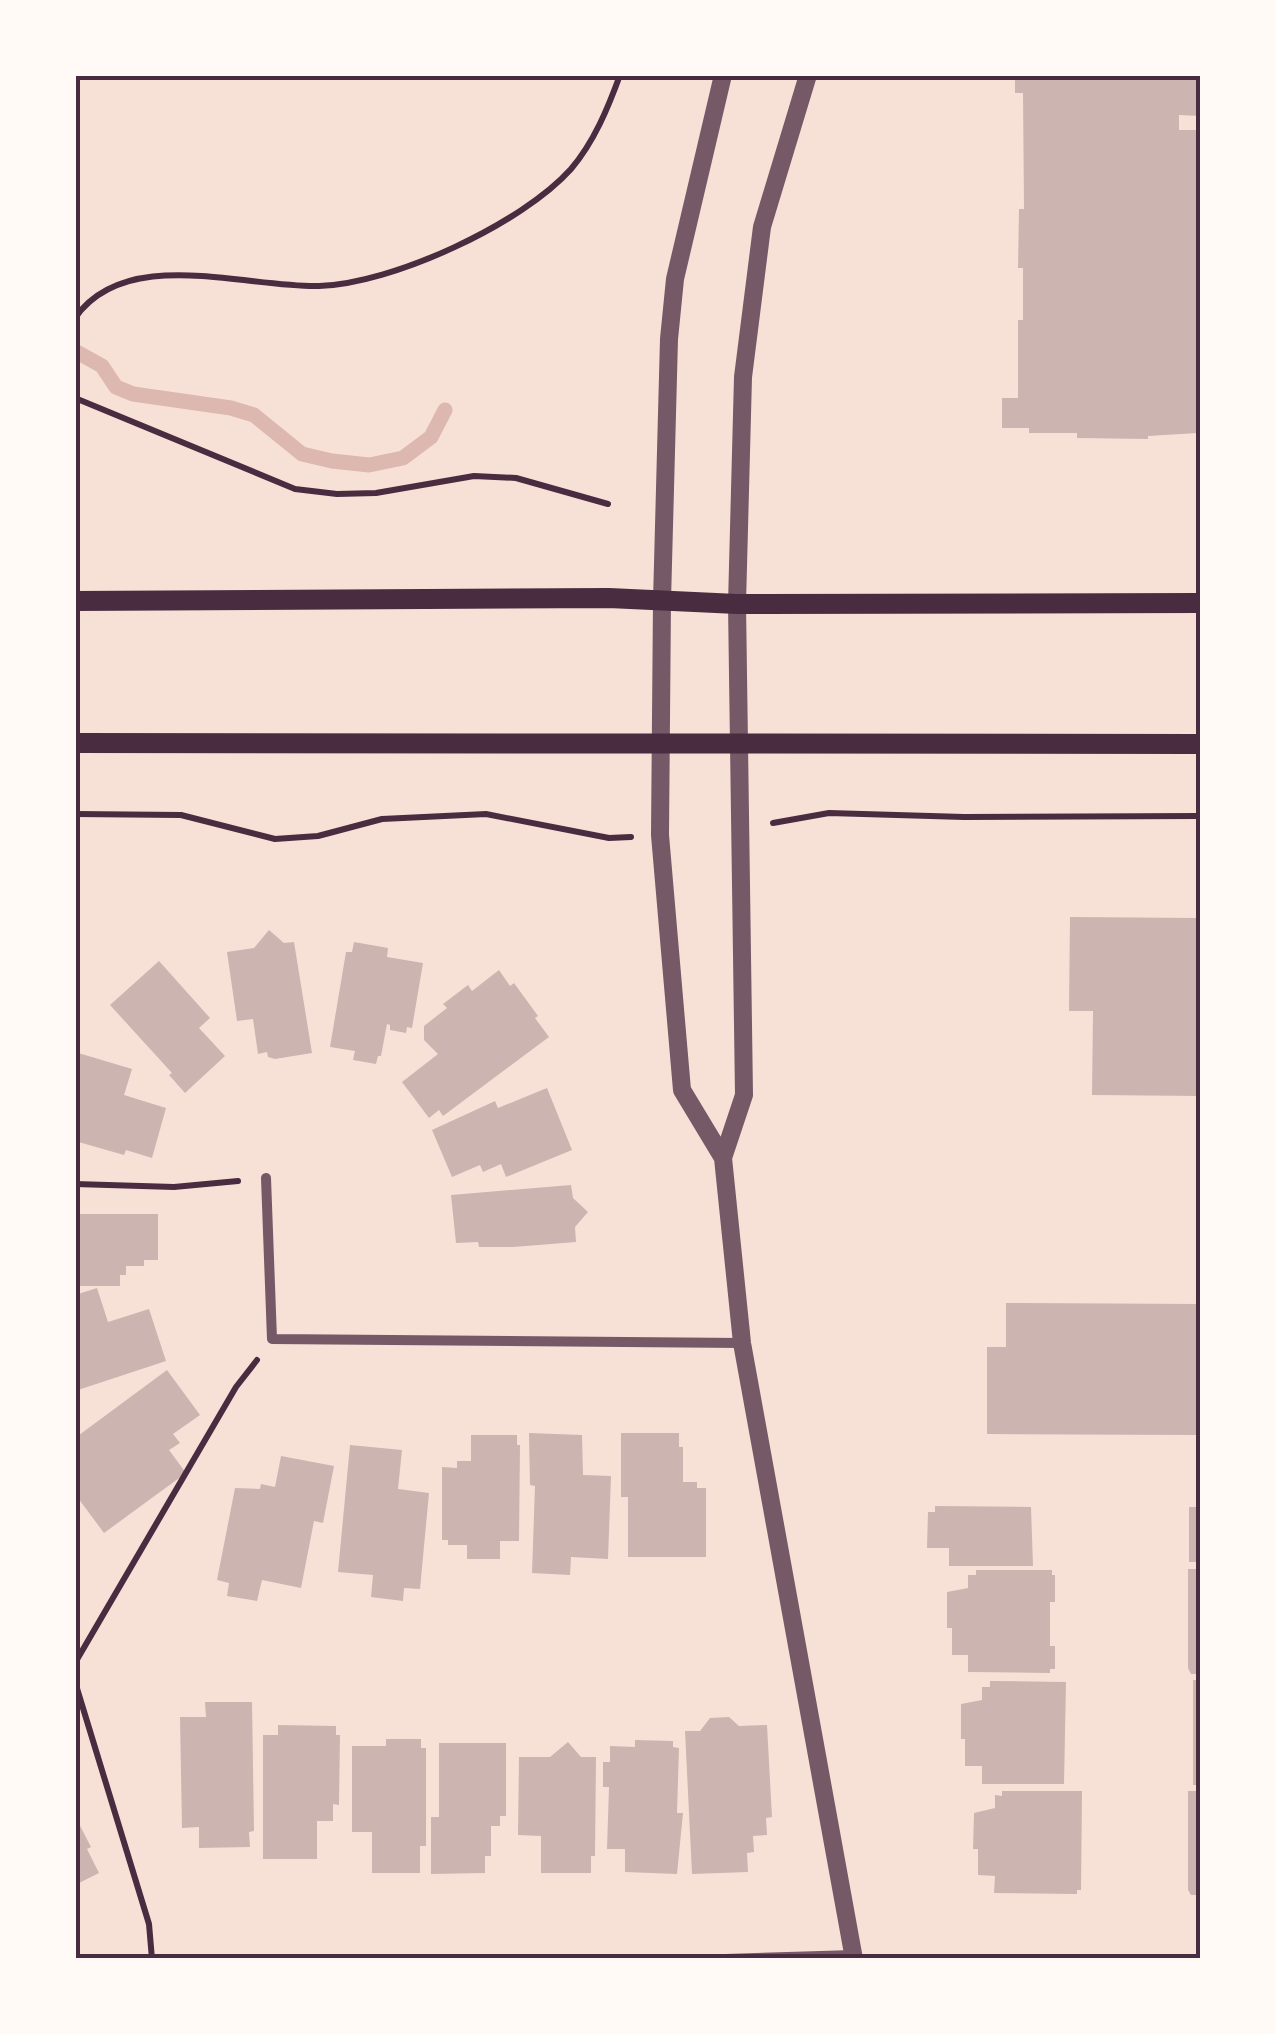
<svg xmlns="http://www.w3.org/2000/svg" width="1275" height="2034" font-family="'PT Sans',sans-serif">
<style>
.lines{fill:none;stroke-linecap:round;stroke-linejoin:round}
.stream{stroke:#dcb8b0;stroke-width:15}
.building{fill:#ccb4b1}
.path{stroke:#4a2c40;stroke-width:6}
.minor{stroke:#755966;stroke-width:10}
.tertiary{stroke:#755966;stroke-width:18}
.secondary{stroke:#4a2c40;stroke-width:20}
.neatline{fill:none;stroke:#4a2c40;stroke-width:4}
</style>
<rect width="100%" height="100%" fill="#f7e1d7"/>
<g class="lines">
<path class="stream" d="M 75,351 L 102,366 L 116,387 L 133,394 L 231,408 L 254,415 L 302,454 L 332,461 L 369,465 L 403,458 L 431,437 L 445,410"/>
</g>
<path class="building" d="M 1015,75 L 1200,75 L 1200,116 L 1179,115 L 1179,130 L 1200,130 L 1198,433 L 1148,436 L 1148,439 L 1077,438 L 1077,433 L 1029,433 L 1029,428 L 1002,428 L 1002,398 L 1018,398 L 1018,320 L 1023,320 L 1023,268 L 1018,268 L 1019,209 L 1024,209 L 1023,93 L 1015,93 Z
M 1070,917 L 1200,918 L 1200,1096 L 1092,1095 L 1093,1011 L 1069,1011 Z
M 269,930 L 284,943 L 294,942 L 312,1053 L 275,1059 L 268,1057 L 267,1052 L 258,1054 L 253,1019 L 237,1021 L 227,952 L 254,948 Z
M 354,942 L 388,948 L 387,957 L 423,963 L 412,1028 L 407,1027 L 406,1033 L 390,1030 L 390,1025 L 387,1024 L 381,1056 L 378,1056 L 376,1064 L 353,1060 L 355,1051 L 330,1047 L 346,952 L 352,952 Z
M 159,961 L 210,1018 L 199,1028 L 225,1056 L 185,1093 L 169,1075 L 172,1073 L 110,1005 Z
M 499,970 L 510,986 L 514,983 L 538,1016 L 535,1018 L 549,1037 L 443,1116 L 439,1110 L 429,1118 L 402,1082 L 438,1054 L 424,1040 L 424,1026 L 447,1008 L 443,1004 L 468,985 L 472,991 Z
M 75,1052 L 132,1069 L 124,1095 L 166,1108 L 152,1158 L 126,1150 L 124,1155 L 75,1141 Z
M 547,1088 L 572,1150 L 506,1177 L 501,1164 L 483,1172 L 480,1165 L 452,1177 L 432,1130 L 495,1101 L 498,1108 Z
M 571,1185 L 573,1198 L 588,1212 L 575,1227 L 576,1242 L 513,1247 L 479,1247 L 478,1242 L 456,1243 L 451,1195 Z
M 75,1214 L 158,1214 L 158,1260 L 144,1260 L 144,1266 L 126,1266 L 126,1275 L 120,1275 L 120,1286 L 75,1286 Z
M 97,1288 L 108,1322 L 149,1309 L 166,1361 L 75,1391 L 75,1295 Z
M 1006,1303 L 1200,1304 L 1200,1435 L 987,1434 L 987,1347 L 1006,1347 Z
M 167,1370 L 200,1415 L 173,1434 L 180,1443 L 169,1450 L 186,1473 L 104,1533 L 75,1494 L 75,1438 Z
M 529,1433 L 582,1435 L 583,1475 L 611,1476 L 608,1559 L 571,1557 L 570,1575 L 532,1573 L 535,1486 L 530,1485 Z
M 621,1433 L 679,1433 L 679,1447 L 683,1447 L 683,1482 L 697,1482 L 697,1488 L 706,1488 L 706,1557 L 628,1557 L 628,1497 L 621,1497 Z
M 471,1435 L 517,1435 L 517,1445 L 520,1445 L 519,1541 L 500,1541 L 500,1559 L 467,1559 L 467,1545 L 448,1545 L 448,1540 L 442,1540 L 442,1467 L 457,1468 L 457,1461 L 471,1461 Z
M 350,1445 L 402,1450 L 398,1489 L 429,1493 L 420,1589 L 404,1588 L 403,1601 L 371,1597 L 373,1575 L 338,1572 Z
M 281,1456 L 334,1466 L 323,1523 L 314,1521 L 301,1588 L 262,1580 L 257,1601 L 227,1596 L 229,1583 L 217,1580 L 235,1488 L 260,1489 L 261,1484 L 275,1487 Z
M 935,1506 L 1031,1507 L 1033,1566 L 949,1566 L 949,1548 L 927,1548 L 928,1512 L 935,1512 Z
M 1189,1507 L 1200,1507 L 1200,1562 L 1189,1562 Z
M 1188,1569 L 1200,1569 L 1200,1674 L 1191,1674 L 1188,1668 Z
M 976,1570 L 1052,1570 L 1052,1575 L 1055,1575 L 1055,1602 L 1050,1602 L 1050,1646 L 1055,1646 L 1055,1669 L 1050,1669 L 1050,1673 L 968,1672 L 968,1655 L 952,1655 L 952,1628 L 947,1628 L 947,1592 L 968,1588 L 968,1575 L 976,1575 Z
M 1193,1680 L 1200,1680 L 1200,1785 L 1193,1785 Z
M 990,1681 L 1066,1682 L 1064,1784 L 982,1784 L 982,1766 L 965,1766 L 965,1739 L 961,1739 L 961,1704 L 982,1700 L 982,1687 L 990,1687 Z
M 205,1702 L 252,1702 L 254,1831 L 249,1832 L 250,1847 L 199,1848 L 199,1827 L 182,1828 L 180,1717 L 206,1717 Z
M 729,1717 L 739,1726 L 767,1725 L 772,1817 L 766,1818 L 767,1835 L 753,1836 L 754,1852 L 747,1853 L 748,1872 L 692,1874 L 685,1731 L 700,1731 L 710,1718 Z
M 278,1725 L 336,1726 L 336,1735 L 340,1735 L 339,1805 L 333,1804 L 333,1821 L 317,1821 L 317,1859 L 263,1859 L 263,1735 L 278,1735 Z
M 386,1739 L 421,1739 L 421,1748 L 426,1748 L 426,1846 L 420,1846 L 420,1873 L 372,1873 L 372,1832 L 352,1832 L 352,1746 L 386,1746 Z
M 635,1740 L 673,1741 L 673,1747 L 679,1748 L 677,1813 L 683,1813 L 677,1874 L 625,1872 L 625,1849 L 607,1849 L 609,1787 L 603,1787 L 603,1762 L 610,1762 L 610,1746 L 635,1747 Z
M 568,1742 L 581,1757 L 596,1757 L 595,1856 L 591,1856 L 591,1873 L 541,1873 L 541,1836 L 518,1835 L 519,1757 L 550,1757 Z
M 439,1743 L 506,1743 L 506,1816 L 500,1816 L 500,1826 L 491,1826 L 491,1856 L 485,1856 L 485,1873 L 431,1874 L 431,1817 L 439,1817 Z
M 1002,1791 L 1082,1791 L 1081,1890 L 1077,1890 L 1077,1894 L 994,1893 L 995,1876 L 978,1875 L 978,1849 L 973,1849 L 974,1813 L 995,1808 L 995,1795 L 1002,1796 Z
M 1188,1791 L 1200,1791 L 1200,1895 L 1191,1895 L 1188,1890 Z
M 75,1816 L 91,1847 L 87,1849 L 99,1873 L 75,1885 Z"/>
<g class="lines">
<path class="path" d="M 75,318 C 126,245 245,288 319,286 C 392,284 522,224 571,169 C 594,142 608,108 620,75
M 75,398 L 295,489 L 337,494 L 376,493 L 474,476 L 516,478 L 608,504
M 75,814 L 181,815 L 275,839 L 318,836 L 382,819 L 486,814 L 609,838 L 631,837
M 773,823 L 829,813 L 964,817 L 1200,816
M 75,1184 L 174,1187 L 238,1181
M 75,1663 L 236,1387 L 257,1360
M 75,1682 L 149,1924 L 152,1959"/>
<path class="minor" d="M 266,1178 L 272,1339 L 742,1343
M 725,1959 L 854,1955"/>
<path class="tertiary" d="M 723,75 L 675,279 L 669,339 L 662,601 L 660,835 L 682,1090 L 723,1158
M 808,75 L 762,227 L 743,377 L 737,604 L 744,1095 L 723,1158 L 742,1343 L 854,1959"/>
<path class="secondary" d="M 75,601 L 609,598 L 737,604 L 1200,603
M 75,743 L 1200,744"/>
</g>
<rect width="1275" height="2034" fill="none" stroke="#fffaf5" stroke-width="155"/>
<rect x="78" y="78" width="1120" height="1878" class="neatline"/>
</svg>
